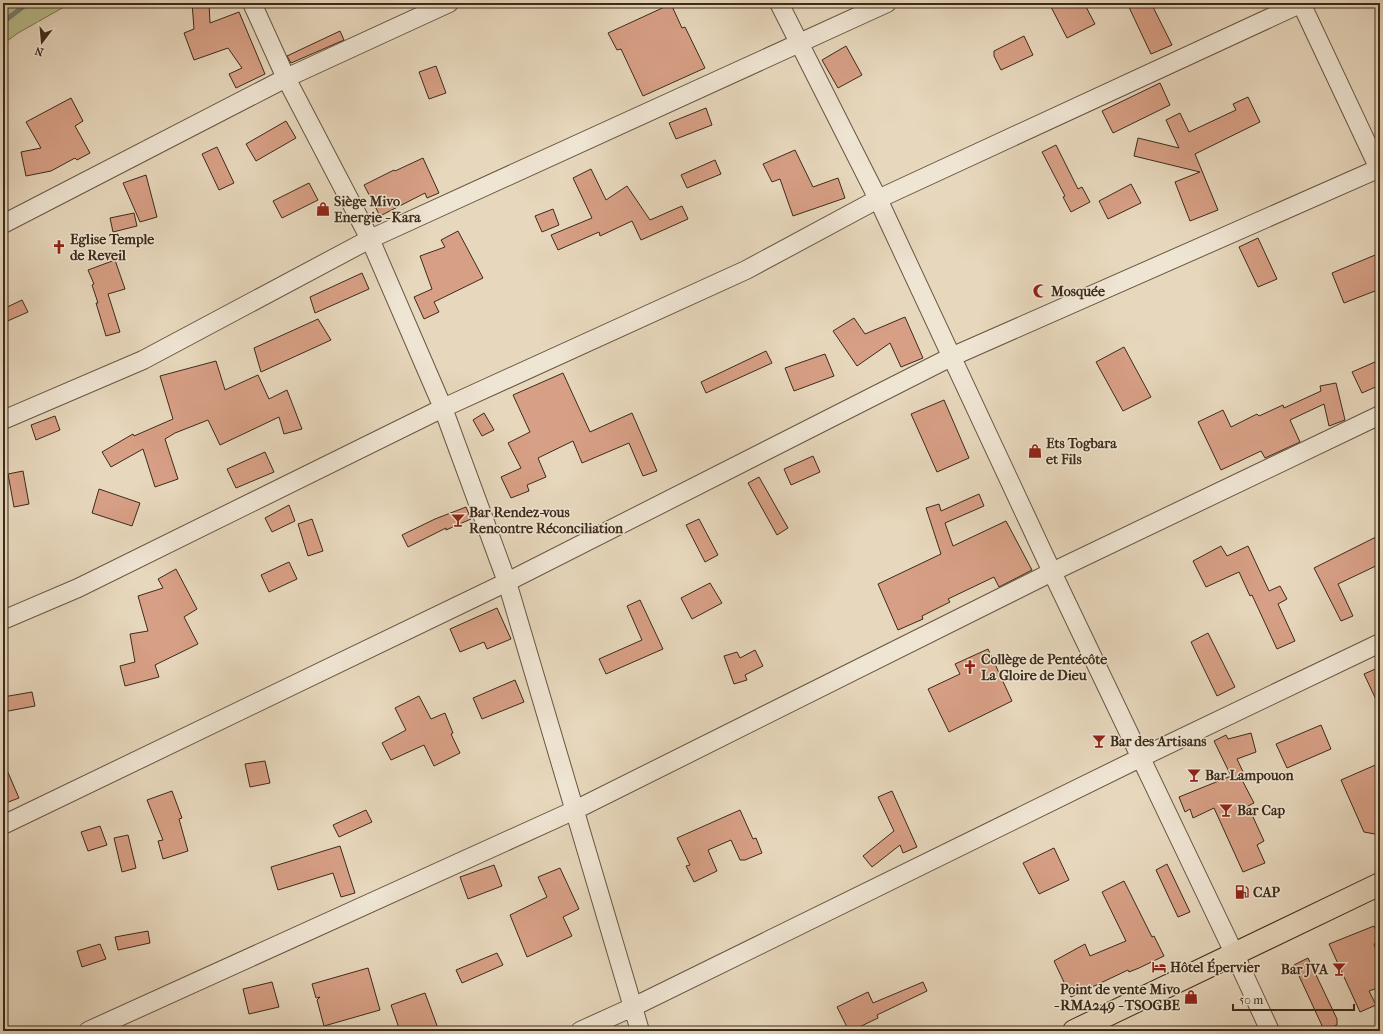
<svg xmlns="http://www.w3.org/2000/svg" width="1383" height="1034" font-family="'IM FELL French Canon',serif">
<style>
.green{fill:#babd8d;stroke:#7c7453}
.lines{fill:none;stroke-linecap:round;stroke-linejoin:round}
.stream{stroke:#738174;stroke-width:5}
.building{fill:#d79f85;stroke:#3d2b19}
.street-casing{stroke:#685642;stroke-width:20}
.primary-casing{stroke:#3d2b19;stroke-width:24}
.street{stroke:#efe5d3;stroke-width:18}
.primary{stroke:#e7d7bc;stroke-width:22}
.labels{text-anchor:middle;stroke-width:3;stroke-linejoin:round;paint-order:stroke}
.poi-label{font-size:14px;font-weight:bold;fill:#3d2b19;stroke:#efe5d3;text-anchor:start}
</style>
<rect width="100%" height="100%" fill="#e7d7bc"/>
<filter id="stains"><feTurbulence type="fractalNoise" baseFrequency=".005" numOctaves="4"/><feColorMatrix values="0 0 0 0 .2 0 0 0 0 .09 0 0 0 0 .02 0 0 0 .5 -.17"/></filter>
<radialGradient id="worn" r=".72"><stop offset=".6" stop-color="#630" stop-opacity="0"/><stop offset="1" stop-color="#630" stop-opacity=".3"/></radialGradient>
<path class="green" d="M 3,3 L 71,3 L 18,33 L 3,44 Z"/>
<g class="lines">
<path class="stream" d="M 3,22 L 28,3"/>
</g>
<path class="building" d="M 192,3 L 209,3 L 210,23 L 239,12 L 265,74 L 236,88 L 229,74 L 242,68 L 228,48 L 194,60 L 184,33 L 194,29 Z
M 1049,3 L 1084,3 L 1095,24 L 1067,38 Z
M 1127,3 L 1151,3 L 1172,45 L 1151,54 Z
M 671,4 L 682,28 L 685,27 L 705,68 L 643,96 L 621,49 L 617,50 L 608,33 Z
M 340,31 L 344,40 L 291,63 L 287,56 Z
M 1024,36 L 1033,55 L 1001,70 L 994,56 L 994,51 Z
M 846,46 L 862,75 L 838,88 L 822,60 Z
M 436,66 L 446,93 L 429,99 L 419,72 Z
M 1160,83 L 1170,105 L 1113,133 L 1102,111 Z
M 1248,97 L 1260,122 L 1195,154 L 1218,210 L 1190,221 L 1175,182 L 1200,172 L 1134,156 L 1138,138 L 1179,148 L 1166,120 L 1180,113 L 1189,132 L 1236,110 L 1233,104 Z
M 71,98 L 83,121 L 75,126 L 90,153 L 77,160 L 75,158 L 51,171 L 26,176 L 21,152 L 41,148 L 26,122 Z
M 706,108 L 712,125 L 676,139 L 669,123 Z
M 286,121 L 296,138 L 256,161 L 246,144 Z
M 1056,145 L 1078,189 L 1082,187 L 1090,202 L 1071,212 L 1063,197 L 1065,196 L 1042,152 Z
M 217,147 L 234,183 L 219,190 L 202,154 Z
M 795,150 L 813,187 L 838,178 L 845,198 L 793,216 L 780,179 L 772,182 L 763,164 Z
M 423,158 L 439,193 L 427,198 L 425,193 L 380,216 L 364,185 L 394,170 L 395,171 Z
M 715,160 L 721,174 L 687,188 L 681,175 Z
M 591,169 L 606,200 L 627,186 L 650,220 L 682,206 L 688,219 L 641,240 L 632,221 L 600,236 L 599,232 L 558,250 L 551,235 L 592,218 L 573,178 Z
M 146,175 L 157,217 L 140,222 L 123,183 Z
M 309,183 L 318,200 L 282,218 L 273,201 Z
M 1131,184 L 1141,203 L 1108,219 L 1099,201 Z
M 553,209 L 559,225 L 542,232 L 535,216 Z
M 134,213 L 137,226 L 113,232 L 110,218 Z
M 458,231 L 483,278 L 434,302 L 439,312 L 424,319 L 414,297 L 432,289 L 420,256 L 445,247 L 441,240 Z
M 1258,238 L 1277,279 L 1258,287 L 1239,247 Z
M 1380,253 L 1380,289 L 1344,303 L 1332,273 Z
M 115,260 L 125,289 L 108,294 L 120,332 L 106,336 L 96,303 L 98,303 L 92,285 L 94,284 L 88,270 Z
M 362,273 L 369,289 L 315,313 L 310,297 Z
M 22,300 L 28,312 L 3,323 L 3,309 Z
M 905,317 L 923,358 L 901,367 L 890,343 L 857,366 L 833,331 L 854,318 L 865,334 Z
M 318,319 L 331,340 L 261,372 L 254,348 Z
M 1124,347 L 1151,397 L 1123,411 L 1096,362 Z
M 766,351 L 772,363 L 706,393 L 701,382 Z
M 825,354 L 834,376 L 794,391 L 785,368 Z
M 216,361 L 225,390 L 258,375 L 269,399 L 287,390 L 302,429 L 284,434 L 279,417 L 220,445 L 208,420 L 175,433 L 165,439 L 178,479 L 155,487 L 143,449 L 111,467 L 102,452 L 133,434 L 134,436 L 173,419 L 160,376 Z
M 1375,362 L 1380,371 L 1380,385 L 1362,393 L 1352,372 Z
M 563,373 L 590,432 L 632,413 L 657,471 L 643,476 L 629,443 L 582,463 L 573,441 L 538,458 L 546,477 L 527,485 L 529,491 L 511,498 L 501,477 L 521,468 L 508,443 L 530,432 L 513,395 Z
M 1336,383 L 1345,420 L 1329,426 L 1324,404 L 1290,420 L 1300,442 L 1265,458 L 1261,451 L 1221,470 L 1198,422 L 1223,410 L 1231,427 L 1257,414 L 1259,416 L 1283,405 L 1284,408 L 1321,391 L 1320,386 Z
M 944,400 L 969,458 L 937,472 L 911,414 Z
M 484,413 L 494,430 L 482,436 L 473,420 Z
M 55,416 L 60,430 L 36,440 L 31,425 Z
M 265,452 L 274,472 L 236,488 L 227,469 Z
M 813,456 L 820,472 L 791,485 L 784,469 Z
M 23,471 L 29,504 L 14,507 L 8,474 Z
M 759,477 L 788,528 L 777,535 L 748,483 Z
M 99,489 L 140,503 L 132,526 L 92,513 Z
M 979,494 L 984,506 L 945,523 L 953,546 L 1006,521 L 1032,570 L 999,587 L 994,577 L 948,599 L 950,602 L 922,616 L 923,619 L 898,630 L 878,584 L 941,554 L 926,508 L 939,504 L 941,511 Z
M 289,505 L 295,521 L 272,532 L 265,518 Z
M 466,507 L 471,519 L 446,530 L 446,528 L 408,547 L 402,535 L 435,519 Z
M 312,519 L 323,551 L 308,556 L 298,524 Z
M 699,519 L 718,555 L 705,562 L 686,525 Z
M 1380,535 L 1380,564 L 1338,584 L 1353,616 L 1341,621 L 1314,568 Z
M 1221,546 L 1227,556 L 1248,546 L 1269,591 L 1280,586 L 1287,599 L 1278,604 L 1295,641 L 1277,649 L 1252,595 L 1250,596 L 1239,572 L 1206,587 L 1193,561 Z
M 289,562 L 297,579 L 269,592 L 261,575 Z
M 176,569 L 197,609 L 184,617 L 198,644 L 155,665 L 159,677 L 125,686 L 120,666 L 135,662 L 130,634 L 148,631 L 138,596 L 163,588 L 158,579 Z
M 710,583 L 722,603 L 692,619 L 681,598 Z
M 640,600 L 663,649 L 606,674 L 599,659 L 642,640 L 627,606 Z
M 497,608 L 511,639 L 487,649 L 484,642 L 460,652 L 450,629 Z
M 1208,633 L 1235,687 L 1217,696 L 1191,642 Z
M 988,649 L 1012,701 L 949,732 L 928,689 L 960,674 L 955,664 Z
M 755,650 L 763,666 L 745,675 L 747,680 L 734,684 L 724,656 L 737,652 L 740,658 Z
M 1380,667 L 1380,708 L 1364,674 Z
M 515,680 L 524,702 L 482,719 L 473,698 Z
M 32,692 L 35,706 L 3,712 L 3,697 Z
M 419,696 L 431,719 L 445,713 L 453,733 L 451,734 L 460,753 L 434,766 L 424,745 L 391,760 L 382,743 L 406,730 L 395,708 Z
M 1321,725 L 1331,749 L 1287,768 L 1276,744 Z
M 1251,733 L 1256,752 L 1237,759 L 1245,776 L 1241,778 L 1254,803 L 1248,806 L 1264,841 L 1257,845 L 1265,863 L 1243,872 L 1214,808 L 1193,818 L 1190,809 L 1185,812 L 1179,797 L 1231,776 L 1214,741 L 1226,735 L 1228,739 Z
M 3,761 L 19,798 L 3,804 Z
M 265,761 L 270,783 L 250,787 L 245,764 Z
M 1380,763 L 1380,835 L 1364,832 L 1341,780 Z
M 172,791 L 182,818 L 179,819 L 188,851 L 163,859 L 158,841 L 163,840 L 147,800 Z
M 892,791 L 917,847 L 903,853 L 900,845 L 872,867 L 863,856 L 894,831 L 878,797 Z
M 366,810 L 372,822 L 339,837 L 333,825 Z
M 740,810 L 753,839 L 756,838 L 762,853 L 745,860 L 740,860 L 731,840 L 708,850 L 717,871 L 694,882 L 686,866 L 690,865 L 677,838 Z
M 100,826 L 107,845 L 88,851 L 81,832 Z
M 128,835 L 136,868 L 122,872 L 114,838 Z
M 340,846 L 355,893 L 341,897 L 333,873 L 278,890 L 271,867 Z
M 1054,848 L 1069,880 L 1039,894 L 1023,863 Z
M 1167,864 L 1190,912 L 1178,917 L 1156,870 Z
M 494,865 L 502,886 L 468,899 L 460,877 Z
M 560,868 L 579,909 L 563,917 L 572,936 L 527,957 L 510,915 L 547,897 L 538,877 Z
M 1124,881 L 1152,937 L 1154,936 L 1164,956 L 1139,968 L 1129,972 L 1128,970 L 1071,997 L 1054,961 L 1085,944 L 1090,956 L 1126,941 L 1102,892 Z
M 1374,926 L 1380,941 L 1374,944 L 1380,961 L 1380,987 L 1369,991 L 1376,1005 L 1360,1012 L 1329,944 Z
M 148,931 L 150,943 L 118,950 L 115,937 Z
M 100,944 L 106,959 L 82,967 L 77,951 Z
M 497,953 L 503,965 L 462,983 L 456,970 Z
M 1308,958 L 1337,1019 L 1337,1025 L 1324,1030 L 1294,965 Z
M 368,968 L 380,1010 L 324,1026 L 317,1000 L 320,997 L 316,998 L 312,984 Z
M 272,982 L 279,1007 L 249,1014 L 243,989 Z
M 923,982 L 927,991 L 877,1015 L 878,1018 L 851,1031 L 849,1031 L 837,1007 L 868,992 L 873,1003 Z
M 425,993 L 439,1031 L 400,1031 L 391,1005 Z"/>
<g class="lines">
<defs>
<path id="street" d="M 252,3 L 286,78 L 370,239 L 443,408 L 507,582 L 640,1031
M 779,3 L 878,199 L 1052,572 L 1235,955 L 1270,1031
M 1301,3 L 1380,171
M 3,224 L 286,78 L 449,3
M 3,420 L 143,360 L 370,239 L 887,3
M 3,620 L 78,588 L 443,408 L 746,270 L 878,199 L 1302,3
M 3,825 L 507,582 L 951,357 L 1380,168
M 88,1031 L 575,810 L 1052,572 L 1380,415
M 580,1031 L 633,1007 L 1140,758 L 1380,643"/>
<path id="primary" d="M 1074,1031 L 1380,884"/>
</defs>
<use href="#street" class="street-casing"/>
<use href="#primary" class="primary-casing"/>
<use href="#street" class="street"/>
<use href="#primary" class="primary"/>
</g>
<defs>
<symbol id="shop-bare" viewBox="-9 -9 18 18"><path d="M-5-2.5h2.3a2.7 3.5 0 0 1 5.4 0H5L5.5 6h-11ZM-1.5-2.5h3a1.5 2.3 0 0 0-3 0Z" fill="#8f2418" stroke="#efe5d3" stroke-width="2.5" paint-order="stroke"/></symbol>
<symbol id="church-bare" viewBox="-9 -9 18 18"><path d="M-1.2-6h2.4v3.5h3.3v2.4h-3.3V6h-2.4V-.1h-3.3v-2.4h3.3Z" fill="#8f2418" stroke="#efe5d3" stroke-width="2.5" paint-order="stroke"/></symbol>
<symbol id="mosque-bare" viewBox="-9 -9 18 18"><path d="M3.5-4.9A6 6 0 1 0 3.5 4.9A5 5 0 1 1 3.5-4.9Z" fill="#8f2418" stroke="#efe5d3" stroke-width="2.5" paint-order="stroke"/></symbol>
<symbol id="bar-bare" viewBox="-9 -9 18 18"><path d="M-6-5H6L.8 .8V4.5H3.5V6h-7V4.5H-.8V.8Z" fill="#8f2418" stroke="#efe5d3" stroke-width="2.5" paint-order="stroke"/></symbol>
<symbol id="fuel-bare" viewBox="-9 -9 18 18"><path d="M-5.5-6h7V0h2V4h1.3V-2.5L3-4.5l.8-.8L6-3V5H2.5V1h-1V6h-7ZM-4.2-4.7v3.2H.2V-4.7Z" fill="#8f2418" stroke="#efe5d3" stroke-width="2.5" paint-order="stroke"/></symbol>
<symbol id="hotel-bare" viewBox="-9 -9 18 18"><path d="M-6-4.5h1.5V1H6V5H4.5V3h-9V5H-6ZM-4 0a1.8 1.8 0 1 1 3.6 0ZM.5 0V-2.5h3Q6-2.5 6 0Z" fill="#8f2418" stroke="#efe5d3" stroke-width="2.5" paint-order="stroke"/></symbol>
</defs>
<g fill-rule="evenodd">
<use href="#shop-bare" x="313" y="199" width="20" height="20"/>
<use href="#church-bare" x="49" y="237" width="20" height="20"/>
<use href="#mosque-bare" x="1030" y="281" width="20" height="20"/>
<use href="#shop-bare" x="1025" y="441" width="20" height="20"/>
<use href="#bar-bare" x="448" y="510" width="20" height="20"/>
<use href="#church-bare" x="960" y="657" width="20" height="20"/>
<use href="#bar-bare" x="1089" y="731" width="20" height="20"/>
<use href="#bar-bare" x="1184" y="765" width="20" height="20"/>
<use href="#bar-bare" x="1216" y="800" width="20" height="20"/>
<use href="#fuel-bare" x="1232" y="882" width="20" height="20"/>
<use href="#hotel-bare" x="1149" y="957" width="20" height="20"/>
<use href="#bar-bare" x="1329" y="959" width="20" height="20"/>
<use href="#shop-bare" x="1181" y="987" width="20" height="20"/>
</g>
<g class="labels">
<g class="poi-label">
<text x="334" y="206">Siège Mivo<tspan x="334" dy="16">Energie - Kara</tspan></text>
<text x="70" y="244">Eglise Temple<tspan x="70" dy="16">de Reveil</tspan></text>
<text x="1051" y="296">Mosquée</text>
<text x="1046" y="448">Ets Togbara<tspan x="1046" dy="16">et Fils</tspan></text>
<text x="469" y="517">Bar Rendez-vous<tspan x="469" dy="16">Rencontre Réconciliation</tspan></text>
<text x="981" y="664">Collège de Pentécôte<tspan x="981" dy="16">La Gloire de Dieu</tspan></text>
<text x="1110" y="746">Bar des Artisans</text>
<text x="1205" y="780">Bar Lampouon</text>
<text x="1237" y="815">Bar Cap</text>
<text x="1253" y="897">CAP</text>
<text x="1170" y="972">Hôtel Épervier</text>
<text x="1328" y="974" text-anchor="end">Bar JVA</text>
<text x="1180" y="994" text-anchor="end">Point de vente Mivo<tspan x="1180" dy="16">- RMA249 - TSOGBE</tspan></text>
</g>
</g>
<rect width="1383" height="1034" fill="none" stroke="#e7d7bc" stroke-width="16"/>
<rect x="4" y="4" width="1375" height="1026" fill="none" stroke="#3d2b19" stroke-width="2"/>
<rect x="8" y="8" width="1367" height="1018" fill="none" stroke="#3d2b19"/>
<g transform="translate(42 42) rotate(196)" stroke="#efe5d3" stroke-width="3" paint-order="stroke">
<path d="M0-3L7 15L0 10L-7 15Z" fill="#3d2b19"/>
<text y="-6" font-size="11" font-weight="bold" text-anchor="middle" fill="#3d2b19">N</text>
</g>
<path d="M1233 1004v6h121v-6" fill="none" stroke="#3d2b19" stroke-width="2"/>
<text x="1239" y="1004" font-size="12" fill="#3d2b19" stroke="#efe5d3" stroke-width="3" paint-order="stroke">50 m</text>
<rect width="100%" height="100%" filter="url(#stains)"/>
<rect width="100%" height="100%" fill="url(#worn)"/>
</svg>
